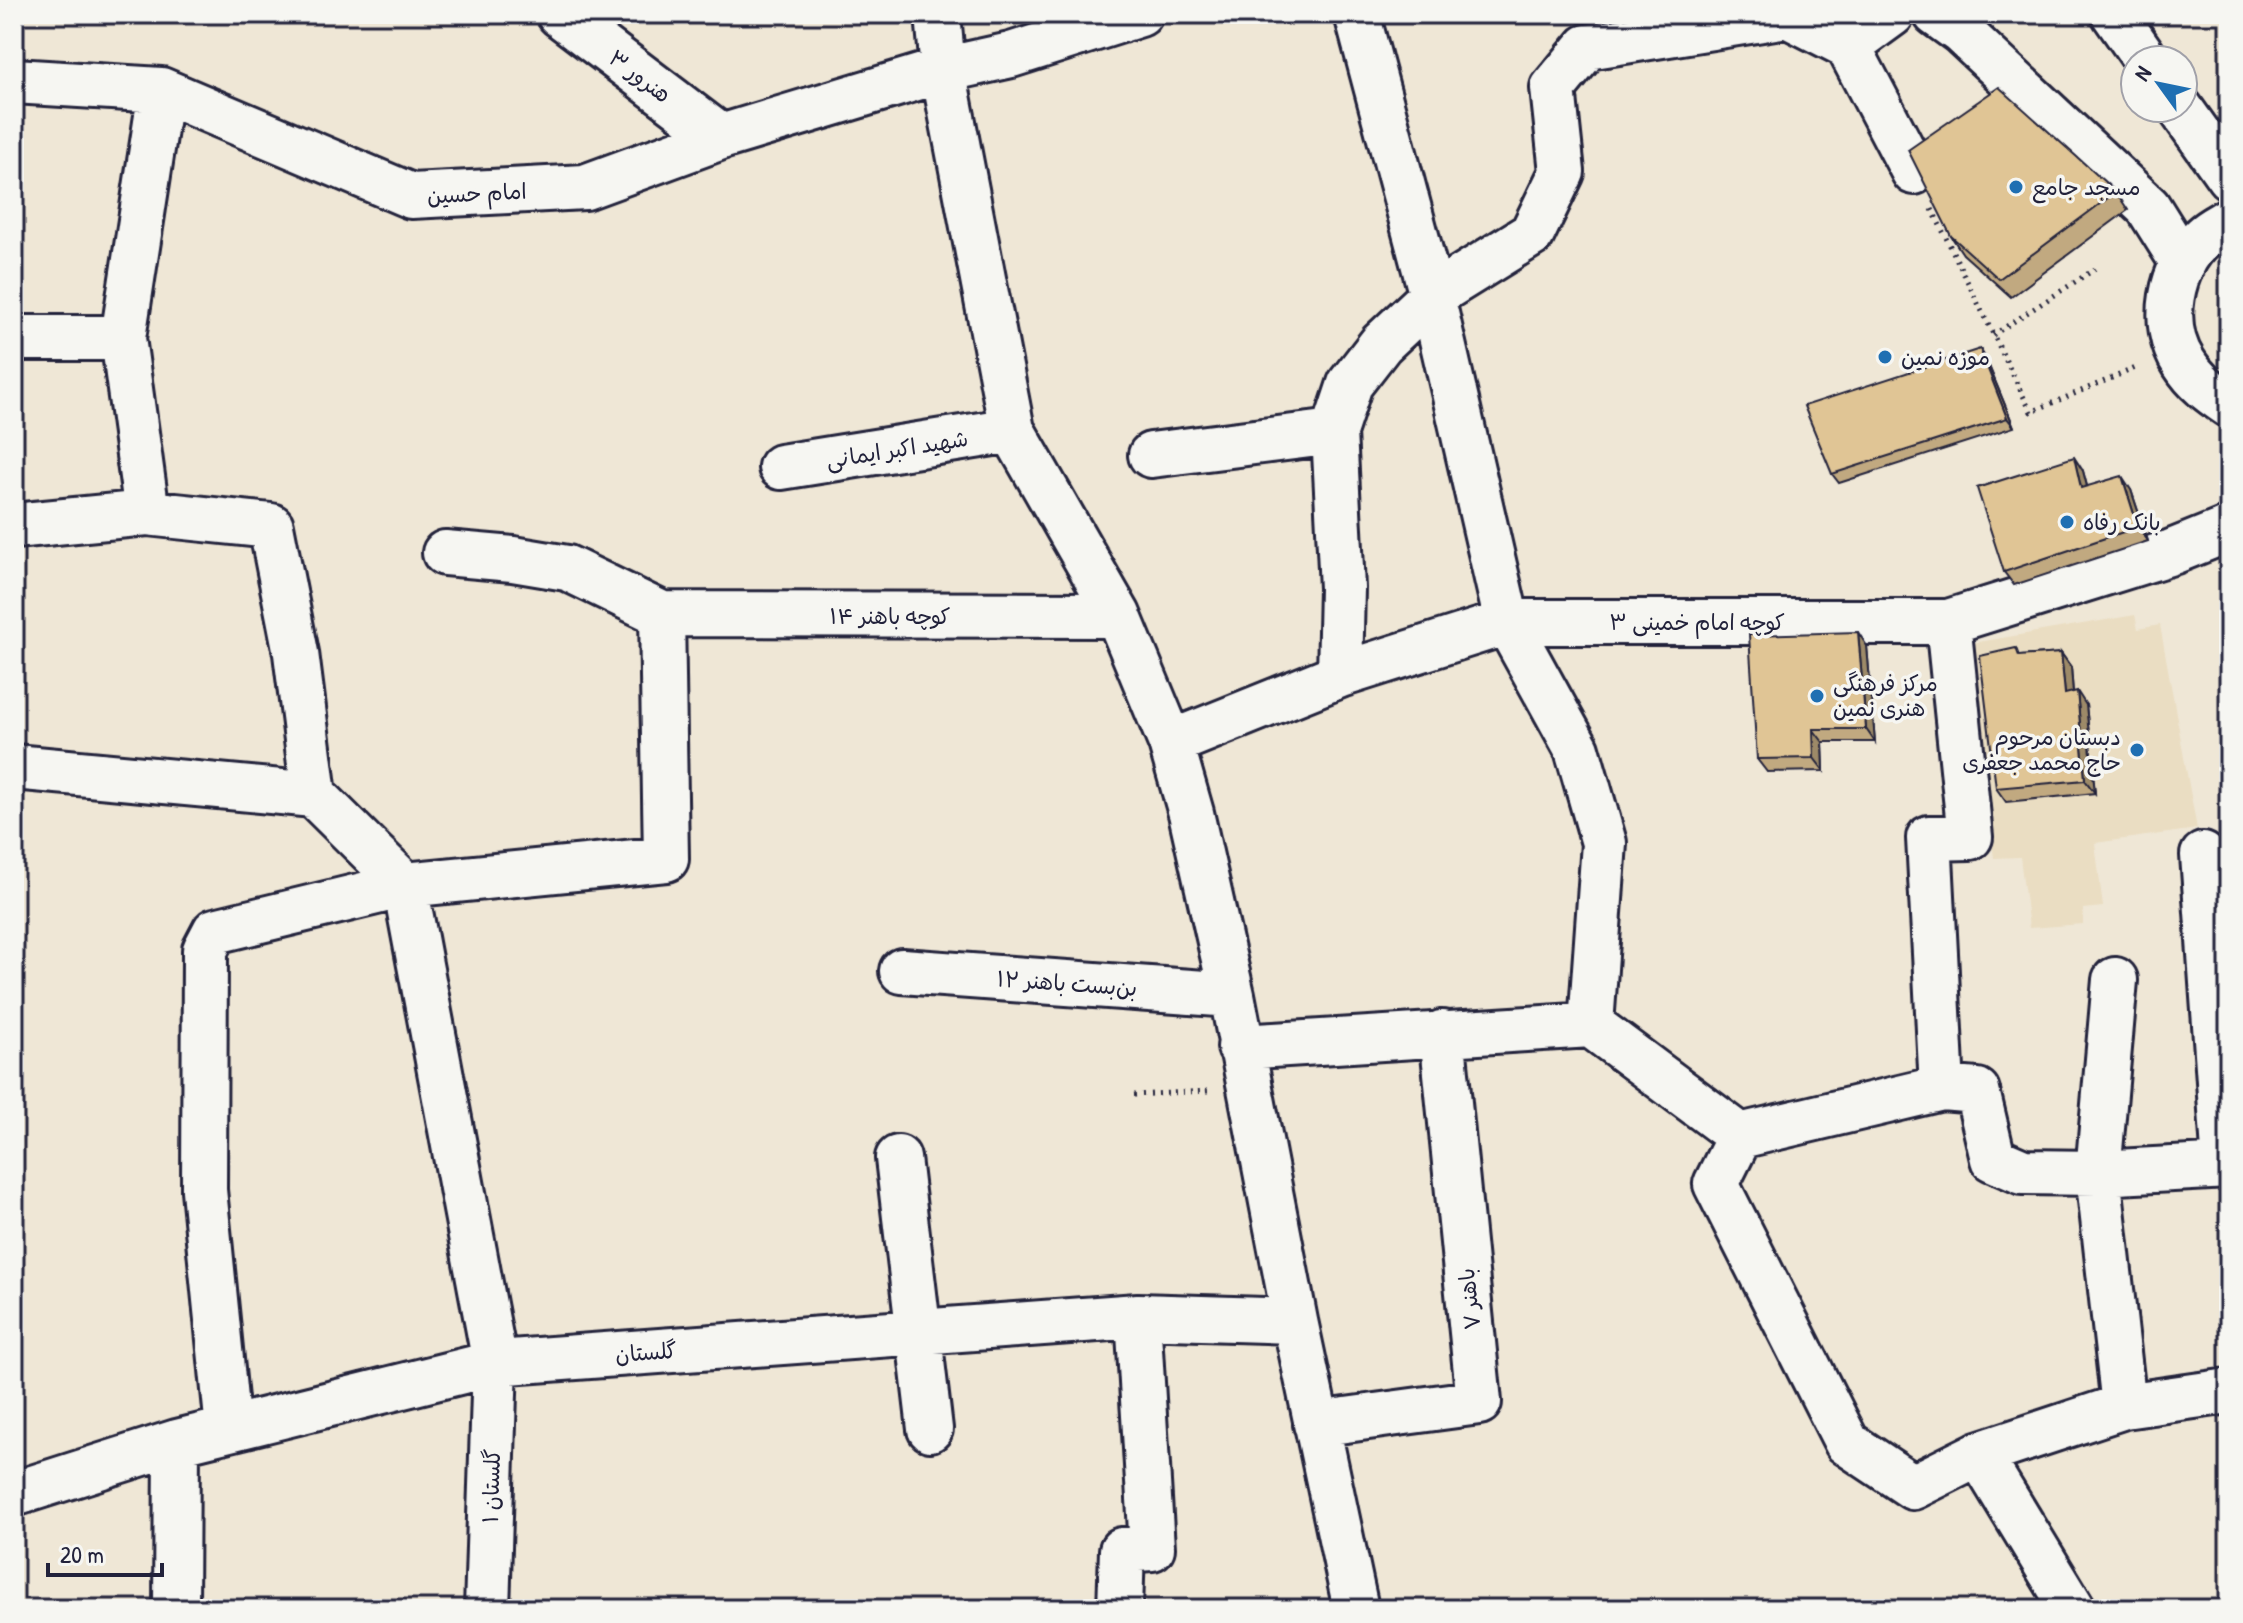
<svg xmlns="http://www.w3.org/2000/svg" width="2243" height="1623" font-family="'Patrick Hand','Playpen Sans Arabic',sans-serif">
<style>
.built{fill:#eaddc2}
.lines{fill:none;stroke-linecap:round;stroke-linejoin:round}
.minor-casing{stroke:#22223b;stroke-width:50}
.major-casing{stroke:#22223b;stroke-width:50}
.path{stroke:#22223b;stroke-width:5;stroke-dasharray:2 6;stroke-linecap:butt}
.minor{stroke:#f6f6f2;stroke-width:44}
.major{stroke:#f6f6f2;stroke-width:44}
.wall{fill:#c1a980;stroke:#22223b;stroke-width:2}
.shaded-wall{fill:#9d8a68;stroke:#22223b;stroke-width:2}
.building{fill:#e0c595;stroke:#22223b;stroke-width:2}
.poi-dot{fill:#1f6fb2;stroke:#f6f6f2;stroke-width:3}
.labels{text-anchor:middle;stroke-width:7;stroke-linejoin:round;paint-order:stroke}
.street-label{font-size:22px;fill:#22223b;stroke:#f6f6f2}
.poi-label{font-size:22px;fill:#22223b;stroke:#f6f6f2;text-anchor:start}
</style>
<rect width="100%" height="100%" fill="#efe7d6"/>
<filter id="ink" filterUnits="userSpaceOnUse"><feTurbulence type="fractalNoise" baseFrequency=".0125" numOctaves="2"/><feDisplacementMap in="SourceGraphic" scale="16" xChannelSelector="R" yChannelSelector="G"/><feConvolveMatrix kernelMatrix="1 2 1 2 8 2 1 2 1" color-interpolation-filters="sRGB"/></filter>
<g filter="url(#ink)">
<path class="built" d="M 2135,615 L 2138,629 L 2160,625 L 2197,829 L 2095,843 L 2103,907 L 2083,909 L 2083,924 L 2029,928 L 2020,857 L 1994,858 L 1967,644 Z"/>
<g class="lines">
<defs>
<path id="minor" d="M 559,14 L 721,137
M 938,14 L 943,70 L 1012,430 L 1118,615 L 1171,743 L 1191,813 L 1232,995 L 1295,1321 L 1356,1609
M 1357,14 L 1432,296 L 1507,622 L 1577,749 L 1604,843 L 1591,1025
M 1936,14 L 1961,32 L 2148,207 L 2183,263
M 2114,14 L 2146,60
M 1848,46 L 1892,14
M 14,81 L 161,90 L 411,196 L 585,187 L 721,137 L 943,70 L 1011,55 L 1140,14
M 161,90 L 123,338 L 147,513 L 271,526 L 296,653 L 314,795 L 405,885 L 495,1363 L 487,1609
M 2180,108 L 2229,177
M 14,338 L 123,338
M 1151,455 L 1334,432
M 781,467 L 1012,430
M 14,526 L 147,513
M 445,553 L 513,559 L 567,568 L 662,614 L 1118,615
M 1948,622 L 1970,837 L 1929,838 L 1942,1088 L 1977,1091 L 1993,1159 L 2023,1172 L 2098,1173 L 2124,1406 L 2229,1391
M 1340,675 L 1342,588 L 1334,432 L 1350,384 L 1381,344 L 1432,296 L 1532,234 L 1562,172 L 1553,88 L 1587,47 L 1787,15 L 1848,46 L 1914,172
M 1171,743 L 1340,675 L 1507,622 L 1948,622 L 2172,552 L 2229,529
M 14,767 L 314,795
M 2203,855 L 2225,1166
M 902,971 L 1232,995
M 2115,980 L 2098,1173 L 2229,1166
M 1240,1047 L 1591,1025 L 1740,1136
M 1942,1088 L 1740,1136 L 1716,1184 L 1847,1443 L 1913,1487 L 1979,1454
M 898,1158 L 930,1429
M 1316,1424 L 1479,1402 L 1442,1033
M 228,1429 L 204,1190 L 205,950 L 215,931 L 405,885 L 666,859 L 662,614
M 14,1494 L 177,1442 L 495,1363 L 1138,1316 L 1295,1321
M 176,1609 L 177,1442
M 1120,1609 L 1122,1550 L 1152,1548 L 1138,1316
M 2073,1609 L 1979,1454 L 2124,1406"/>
<path id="major" d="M 2229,220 C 2221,225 2210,230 2203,237 C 2170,267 2159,325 2184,363 C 2196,382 2211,393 2229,405"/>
</defs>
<use href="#minor" class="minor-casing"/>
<use href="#major" class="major-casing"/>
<path class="path" d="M 1932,209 L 2031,412 L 2138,367
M 1993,335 L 2095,269
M 1134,1095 L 1208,1091"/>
<use href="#minor" class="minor"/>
<use href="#major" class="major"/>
</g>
<path class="wall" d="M 2116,192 L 2128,210 L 2011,297 L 1963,254 L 1951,236 Z
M 1980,349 L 1986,359 L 2014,427 L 1839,483 L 1832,474 Z
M 2083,471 L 2087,486 L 2131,490 L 2148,541 L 2014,585 L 2004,572 Z
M 1867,646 L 1875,742 L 1823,742 L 1824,771 L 1767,772 L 1757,759 Z
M 2061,653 L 2071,667 L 2073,692 L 2086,705 L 2095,793 L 2006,802 L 1996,788 L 2021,656 Z"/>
<path class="shaded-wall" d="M 1980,349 L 1986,359 L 2014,427 L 2007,418 Z
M 2074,457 L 2083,471 L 2091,502 L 2081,488 Z
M 2122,476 L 2131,490 L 2148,541 L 2138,527 Z
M 1858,632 L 1867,646 L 1875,742 L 1866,729 Z
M 2061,653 L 2071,667 L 2074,708 L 2065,694 Z
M 2077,691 L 2086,705 L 2095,793 L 2085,780 Z
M 1813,729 L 1823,742 L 1824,771 L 1814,758 Z"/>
<path class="building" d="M 1999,87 L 2116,192 L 1999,279 L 1951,236 L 1908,150 Z
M 1980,349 L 2007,418 L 1832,474 L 1804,406 Z
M 2074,457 L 2081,488 L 2122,476 L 2138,527 L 2004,572 L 1977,488 Z
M 1858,632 L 1866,729 L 1813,729 L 1814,758 L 1757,759 L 1749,635 Z
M 2016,648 L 2019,656 L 2061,653 L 2065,694 L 2077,691 L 2085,780 L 1996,788 L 1980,656 Z"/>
</g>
<g class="poi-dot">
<circle cx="2016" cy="187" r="8"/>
<circle cx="1885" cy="357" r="8"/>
<circle cx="2067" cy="522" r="8"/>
<circle cx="1817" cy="696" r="8"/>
<circle cx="2137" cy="750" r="8"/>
</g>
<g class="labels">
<g class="street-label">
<text transform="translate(640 76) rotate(37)" y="8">هنرور ۳</text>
<text transform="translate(477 193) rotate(-3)" y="8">امام حسین</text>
<text transform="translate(897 449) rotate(-9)" y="8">شهید اکبر ایمانی</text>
<text x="890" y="624">کوچه باهنر ۱۴</text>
<text x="1697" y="630">کوچه امام خمینی ۳</text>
<text transform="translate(1067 983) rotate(4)" y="8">بن‌بست باهنر ۱۲</text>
<text transform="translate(1469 1299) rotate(-96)" y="8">باهنر ۷</text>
<text transform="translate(646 1352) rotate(-4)" y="8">گلستان</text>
<text transform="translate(491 1486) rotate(-88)" y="8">گلستان ۱</text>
</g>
<g class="poi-label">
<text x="2032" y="195">مسجد جامع</text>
<text x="1901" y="365">موزه نمین</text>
<text x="2083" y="530">بانک رفاه</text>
<text x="1833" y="691">مرکز فرهنگی<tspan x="1833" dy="25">هنری نمین</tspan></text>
<text x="2121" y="745" text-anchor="end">دبستان مرحوم<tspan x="2121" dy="25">حاج محمد جعفری</tspan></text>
</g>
</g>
<rect width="2243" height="1623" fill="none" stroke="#f6f6f2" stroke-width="48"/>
<rect x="24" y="24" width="2195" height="1575" fill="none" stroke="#22223b" stroke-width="3" filter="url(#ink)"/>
<g transform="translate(2159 84) rotate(303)"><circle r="38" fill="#f6f6f2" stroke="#a1a1a9" stroke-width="2"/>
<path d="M0-6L14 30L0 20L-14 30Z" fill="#1f6fb2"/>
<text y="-12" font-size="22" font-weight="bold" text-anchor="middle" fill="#22223b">N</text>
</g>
<path d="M48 1563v12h114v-12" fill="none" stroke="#22223b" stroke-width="4"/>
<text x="60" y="1563" font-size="24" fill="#22223b" stroke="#f6f6f2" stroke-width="6" paint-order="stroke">20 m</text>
</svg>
